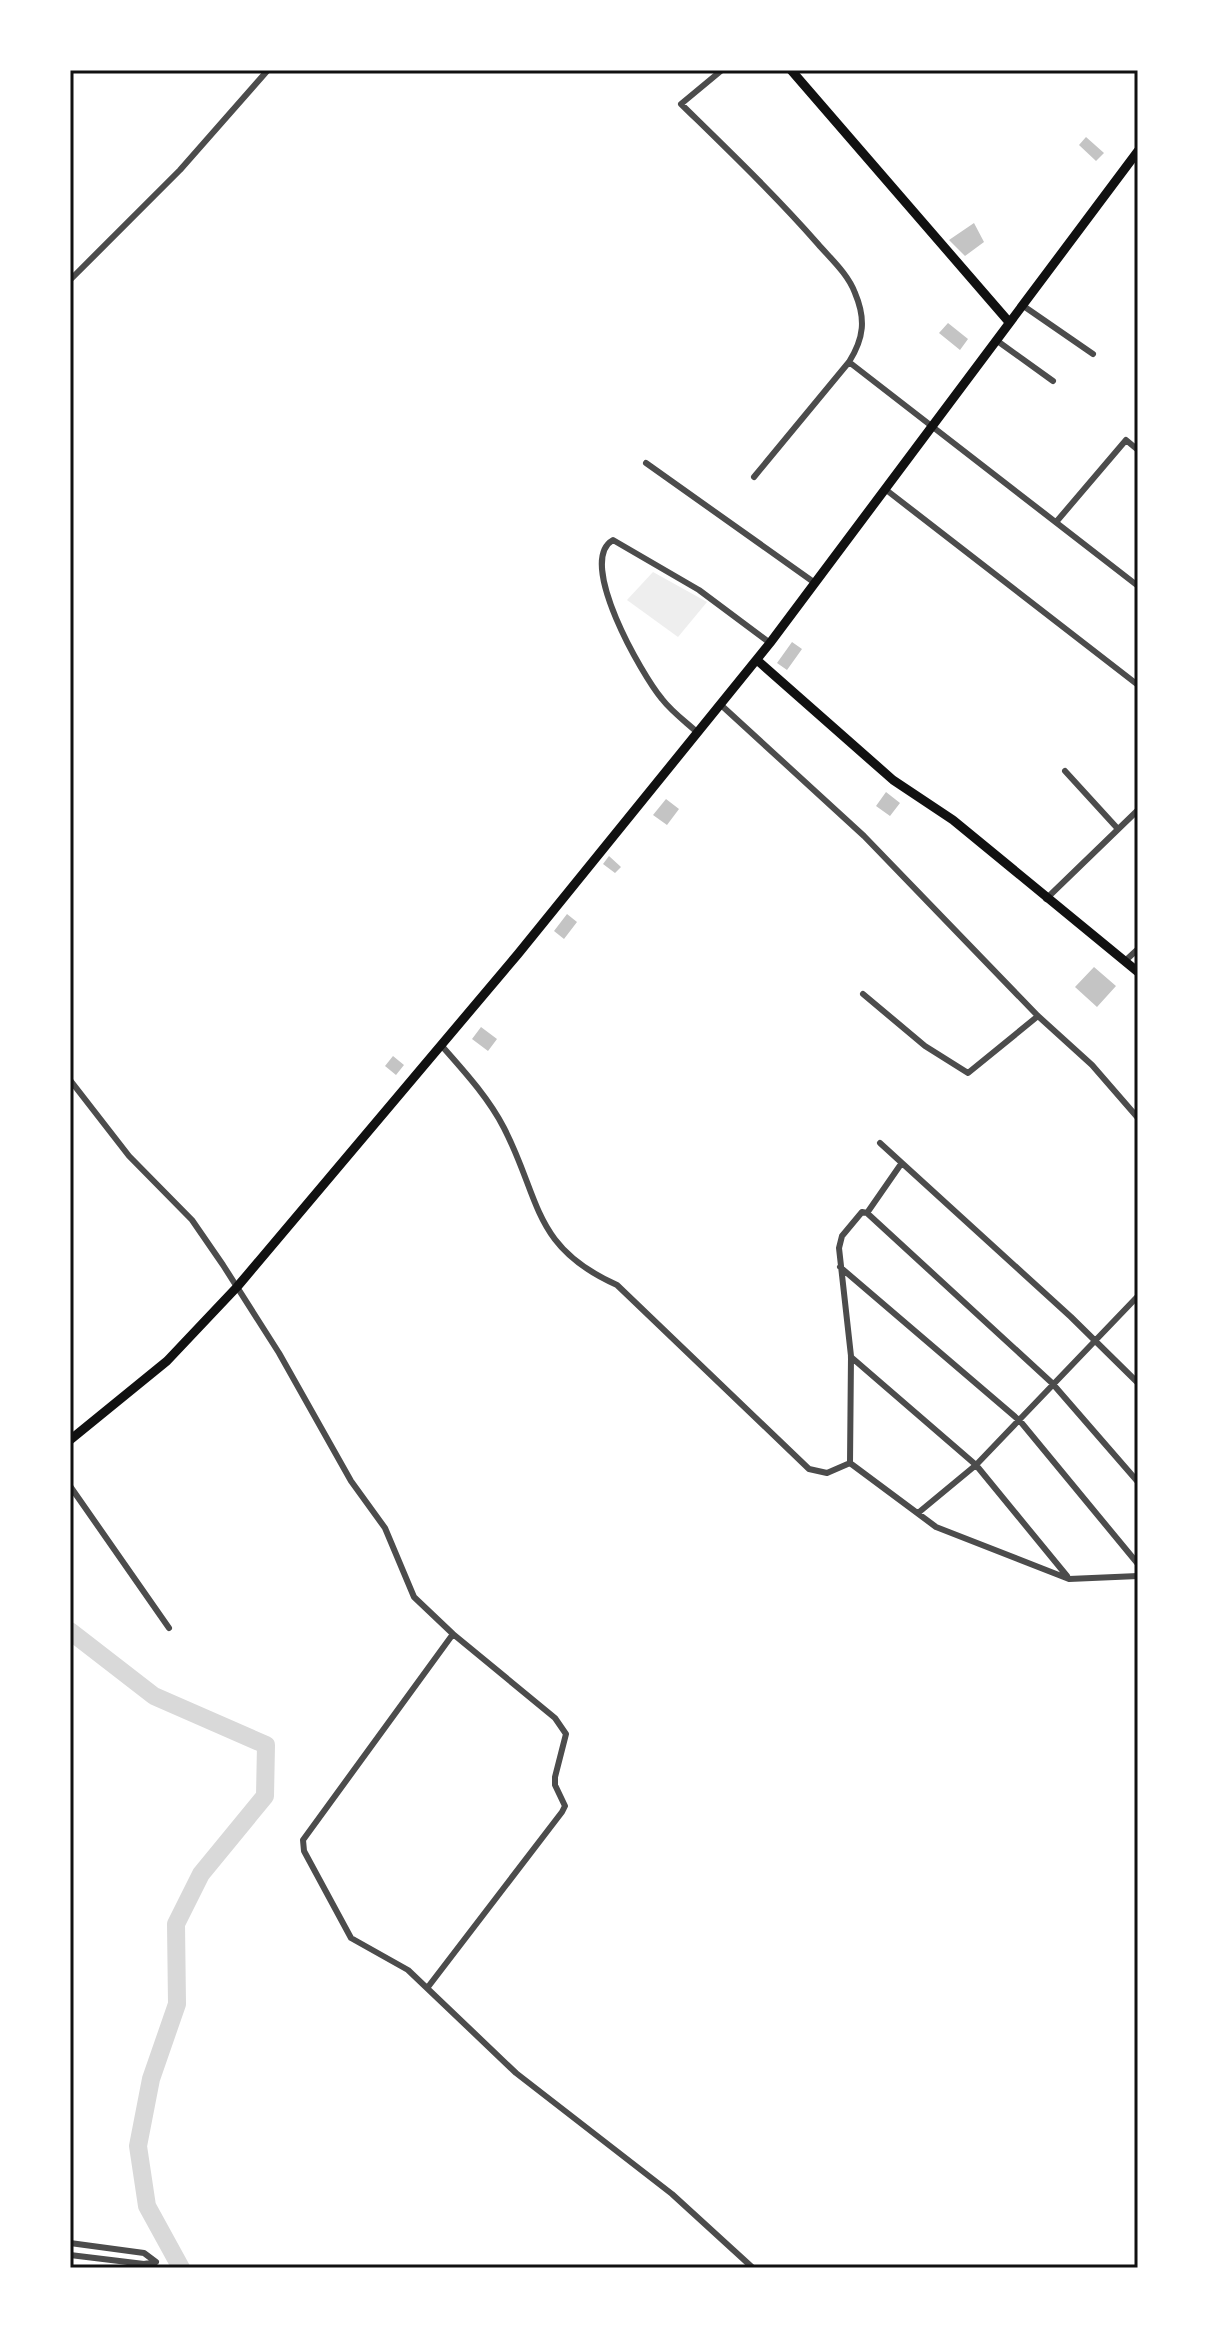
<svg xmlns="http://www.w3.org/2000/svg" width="1208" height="2338" font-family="'Asap Condensed',sans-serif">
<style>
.green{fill:#eee}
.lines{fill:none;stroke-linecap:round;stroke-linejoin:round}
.river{stroke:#d9d9d9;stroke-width:18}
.building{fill:#c4c4c4}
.minor{stroke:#4c4c4c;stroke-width:6}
.primary{stroke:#111;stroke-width:9}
.neatline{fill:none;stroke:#111;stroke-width:3}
</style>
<rect width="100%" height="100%" fill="#fff"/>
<path class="green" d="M 653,572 L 707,602 L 678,637 L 627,600 Z"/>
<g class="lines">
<path class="river" d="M 70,1631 L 154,1696 L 266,1745 L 265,1796 L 201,1874 L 176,1924 L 177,2004 L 151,2079 L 138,2146 L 147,2206 L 181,2268"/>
</g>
<path class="building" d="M 1086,137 L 1104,153 L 1096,161 L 1079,145 Z
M 974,223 L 984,242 L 965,256 L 949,240 Z
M 948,323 L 968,339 L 960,350 L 939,333 Z
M 792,642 L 802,649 L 787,670 L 777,663 Z
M 886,792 L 900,803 L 890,816 L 876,806 Z
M 666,799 L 679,809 L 667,825 L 653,815 Z
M 609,856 L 621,867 L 615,873 L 603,864 Z
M 567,914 L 577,922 L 564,939 L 554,931 Z
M 1094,967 L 1116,986 L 1097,1007 L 1075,987 Z
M 481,1027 L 497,1039 L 488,1051 L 472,1039 Z
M 393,1056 L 404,1065 L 396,1075 L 385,1066 Z"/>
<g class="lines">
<path class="minor" d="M 722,70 L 681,104 C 728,150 775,195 818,244 C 831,259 848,274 855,293 C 866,319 864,338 849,362 L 754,477
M 70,280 L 180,170 L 268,70
M 1022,305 L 1093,354
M 996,340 L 1053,381
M 849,362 L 1138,586
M 646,463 L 815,583
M 885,489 L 1138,685
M 1057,521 L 1126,440 L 1138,450
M 721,705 L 864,836 L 1038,1016 L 1092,1065 L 1138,1118
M 698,733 C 686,722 672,712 662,699 C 642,675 576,561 613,540 L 699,590 L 770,643
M 1065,771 L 1118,829
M 1046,899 L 1138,810
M 1125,961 L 1138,949
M 863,994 L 925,1046 L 968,1073 L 1038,1016
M 441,1045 C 463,1070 488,1097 504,1128 C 541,1200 532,1247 617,1285 L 809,1469 L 827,1473 L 850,1463
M 70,1080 L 129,1156 L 192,1220 L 223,1265 L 279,1353 L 351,1481 L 385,1528 L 414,1597 L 453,1634 L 555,1718 L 566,1734 L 555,1777 L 555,1785 L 565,1806 L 562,1812 L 428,1987
M 880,1143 L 1071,1317 L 1138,1383
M 901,1164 L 867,1213 L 862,1212 L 842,1236 L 839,1248 L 851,1356 L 850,1463 L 936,1527 L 1069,1579 L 1138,1576
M 867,1213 L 1052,1383 L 1138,1482
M 840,1267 L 1020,1421 L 1138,1564
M 851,1357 L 976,1465 L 1067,1576
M 70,1486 L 169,1628
M 918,1513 L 976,1465 L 1138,1296
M 453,1634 L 303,1840 L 304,1851 L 351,1938 L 408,1970 L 516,2073 L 672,2194 L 753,2268
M 70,2243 L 144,2253 L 156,2262
M 70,2255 L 144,2264 L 156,2262"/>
<path class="primary" d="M 791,70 L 1009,322
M 757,660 L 893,780 L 953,820 L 1138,972
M 70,1440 L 167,1361 L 237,1287 L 518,954 L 770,643 L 1138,151"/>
</g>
<rect width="1208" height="2338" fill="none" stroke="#ffffff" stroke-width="144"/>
<rect x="72" y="72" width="1064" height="2194" class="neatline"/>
</svg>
